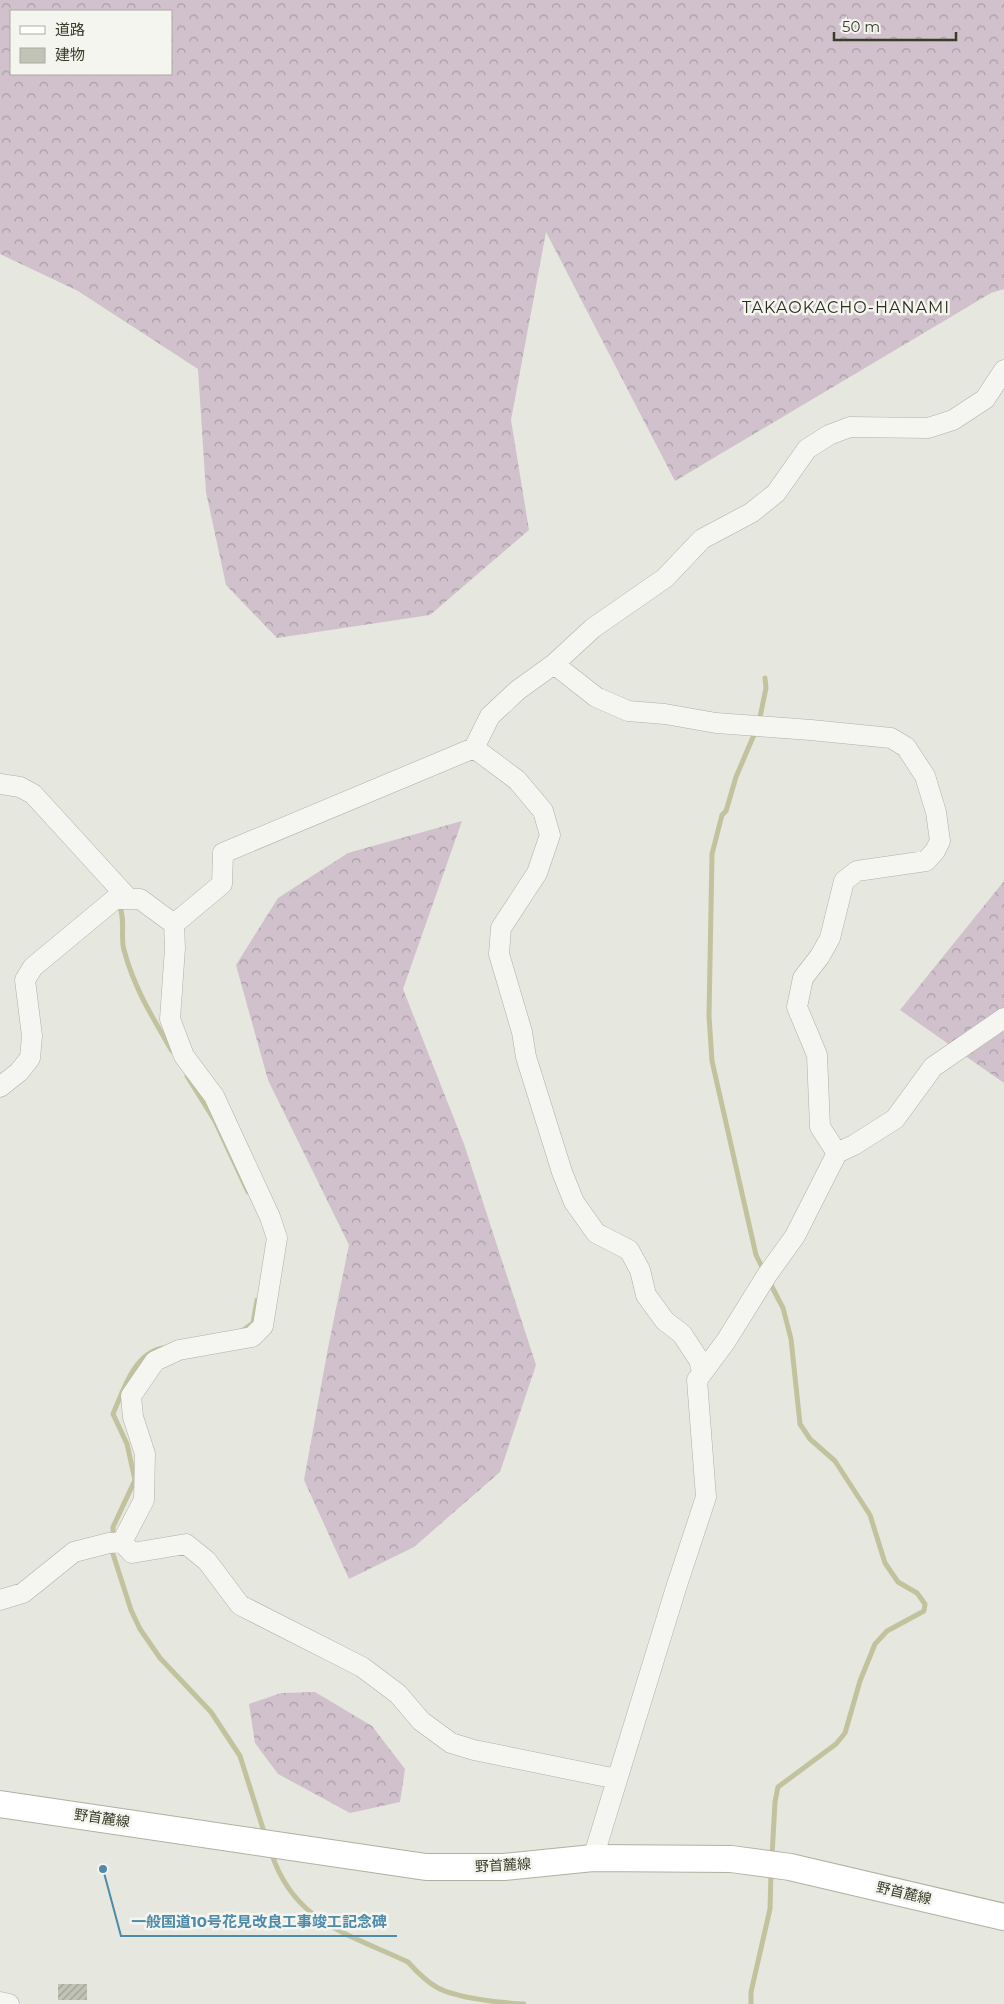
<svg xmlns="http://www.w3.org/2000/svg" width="1004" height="2004" font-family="Montserrat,'Noto Sans JP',sans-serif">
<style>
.forest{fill:url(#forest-crowns);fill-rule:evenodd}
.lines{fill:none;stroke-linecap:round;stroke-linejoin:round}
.stream{stroke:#c2c39e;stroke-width:5}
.building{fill:url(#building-hatch)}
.minor-casing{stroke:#afb0a5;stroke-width:21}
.major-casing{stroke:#afb1a0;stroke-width:28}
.minor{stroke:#f5f6f2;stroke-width:20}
.major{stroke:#fff;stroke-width:26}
.labels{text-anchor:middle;stroke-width:5;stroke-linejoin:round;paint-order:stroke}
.street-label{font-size:14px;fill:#3a3c2a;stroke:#f4f5ef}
.quarter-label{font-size:16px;letter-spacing:1px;fill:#2a2d1c;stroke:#f4f5ef}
.leader{fill:none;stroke:#4e8aa9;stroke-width:2}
.callout-dot{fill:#4e8aa9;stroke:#f4f5ef;stroke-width:2}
.callout-label{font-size:15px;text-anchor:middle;font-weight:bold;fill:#4e8aa9;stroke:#f4f5ef;stroke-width:5;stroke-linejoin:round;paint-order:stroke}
</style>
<defs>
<pattern id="forest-crowns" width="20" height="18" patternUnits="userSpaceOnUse" patternTransform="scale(1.25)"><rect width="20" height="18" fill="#d0c1cc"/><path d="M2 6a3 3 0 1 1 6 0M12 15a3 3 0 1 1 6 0" fill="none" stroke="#aa9ea6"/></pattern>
<pattern id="building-hatch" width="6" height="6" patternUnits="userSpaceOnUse" patternTransform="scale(1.25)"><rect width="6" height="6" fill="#c2c3b7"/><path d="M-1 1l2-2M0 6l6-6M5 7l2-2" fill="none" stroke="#9fa095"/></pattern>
</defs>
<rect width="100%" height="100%" fill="#e6e7df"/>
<path class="forest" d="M 0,0 L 1004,0 L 1004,289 L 991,293 L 675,481 L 546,232 L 511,420 L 529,530 L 430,615 L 277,638 L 226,585 L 206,492 L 198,369 L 78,291 L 0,254 ZM 11,11 L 171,11 L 171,74 L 11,74 Z
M 462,821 L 403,989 L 464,1144 L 536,1365 L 500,1472 L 414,1547 L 349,1579 L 304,1480 L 328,1348 L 349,1245 L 268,1080 L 236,965 L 278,898 L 348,853 Z
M 1004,881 L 1004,1083 L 900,1010 Z
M 315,1692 L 372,1726 L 405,1769 L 400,1802 L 350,1813 L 278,1774 L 255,1743 L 249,1704 L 281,1693 Z"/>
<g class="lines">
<path class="stream" d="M 759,722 L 766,688 L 765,678
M 756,730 L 736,777 L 726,811 L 722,815 L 712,854 L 709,1016 L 712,1061 L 756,1255 L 764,1271
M 119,905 C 126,919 120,936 124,950 C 134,988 153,1018 172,1051
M 187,1076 L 215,1121 L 248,1192
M 769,1281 L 783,1308 L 791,1339 L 800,1424 L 810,1439 L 835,1461 L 870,1515 L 885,1563 L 898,1582 L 917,1593 L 925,1604 L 924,1611 L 887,1631 L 875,1644 L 860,1681 L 845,1733 L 836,1744 L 778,1787 L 775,1802 L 772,1856
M 242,1331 L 253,1323 L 257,1300
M 113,1539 L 113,1527 L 135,1480 L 127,1444 L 113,1414 C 123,1391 134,1353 163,1348
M 113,1547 L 113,1554 L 131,1610 L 140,1629 L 160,1658 L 211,1712 L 240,1756 L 265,1835
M 271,1852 C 294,1923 347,1933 408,1962 C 416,1971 427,1982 438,1988 C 457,1998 502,2003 524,2004
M 751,2004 L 751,1992 L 770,1909 L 771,1872"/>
</g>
<path class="building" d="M 58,1984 L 87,1984 L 87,2000 L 58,2000 Z"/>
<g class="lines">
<defs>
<path id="minor" d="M 554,664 L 596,697 L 628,711 L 665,714 L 716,723 L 811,730 L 891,738 L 906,747 L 925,776 L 936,812 L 940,841 L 935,851 L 926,861 L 857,871 L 844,881 L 830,938 L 820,956 L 803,978 L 797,1007 L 817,1055 L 820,1127 L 837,1153
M 474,748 L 517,780 L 543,811 L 550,835 L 537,873 L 501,928 L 499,954 L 522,1032 L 526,1057 L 562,1172 L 574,1202 L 596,1233 L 629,1250 L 640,1270 L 646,1295 L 665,1321 L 682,1334 L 699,1360 L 702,1371
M 0,784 L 20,787 L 33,794 L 128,898
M 174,924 L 222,884 L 223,853 L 474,748 L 490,716 L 518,690 L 554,664 L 593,628 L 665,578 L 702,539 L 751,513 L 776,493 L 807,449 L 829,435 L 850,427 L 928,428 L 953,420 L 985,399 L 1004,370
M 0,1087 L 19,1072 L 30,1058 L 32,1036 L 25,980 L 33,967 L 115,899 L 140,899 L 174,924
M 122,1542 L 144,1500 L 145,1454 L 133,1417 L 131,1396 L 155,1361 L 179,1350 L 252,1337 L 263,1326 L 277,1238 L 270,1217 L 214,1096 L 184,1056 L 170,1019 L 175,948 L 174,924
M 0,1600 L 23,1593 L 74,1552 L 109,1543 L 122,1542 L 132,1553 L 186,1544 L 207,1561 L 240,1605 L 362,1667 L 398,1694 L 421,1721 L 451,1743 L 474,1750 L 617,1779
M 593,1858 L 676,1588 L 706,1497 L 697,1380 L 726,1341 L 767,1275 L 795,1236 L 837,1153 L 854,1145 L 895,1119 L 933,1067 L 1004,1018
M 0,2002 L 9,2004"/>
<path id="major" d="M 0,1804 L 426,1867 L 504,1867 L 593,1858 L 731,1859 L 790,1867 L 1004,1917"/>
</defs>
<use href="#minor" class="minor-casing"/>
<use href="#major" class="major-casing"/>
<use href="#minor" class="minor"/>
<use href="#major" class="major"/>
</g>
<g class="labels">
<g class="street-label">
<text transform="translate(102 1818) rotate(8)" y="5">野首麓線</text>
<text transform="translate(503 1865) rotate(-3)" y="5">野首麓線</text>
<text transform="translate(904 1893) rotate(13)" y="5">野首麓線</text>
</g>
<g class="quarter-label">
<text x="846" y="313">TAKAOKACHO-HANAMI</text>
</g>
</g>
<path class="leader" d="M103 1869L121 1936H397"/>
<circle class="callout-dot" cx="103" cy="1869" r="5"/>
<g class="callout-label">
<text x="259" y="1927">一般国道10号花見改良工事竣工記念碑</text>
</g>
<rect x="10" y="10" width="162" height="65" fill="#f4f5ef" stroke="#aaaba0"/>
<rect x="20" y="26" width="25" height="8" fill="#ffffff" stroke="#aaaba0"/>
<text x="55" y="35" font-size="15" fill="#3a3c2a">道路</text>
<rect x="20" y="48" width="25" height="15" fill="#c2c3b7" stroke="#aaaba0"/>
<text x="55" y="60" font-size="15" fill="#3a3c2a">建物</text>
<path d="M834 32v8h122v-8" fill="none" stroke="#3a3c2a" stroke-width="2.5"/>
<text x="842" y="32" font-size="15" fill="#3a3c2a" stroke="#f4f5ef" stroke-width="4" paint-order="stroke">50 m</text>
</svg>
